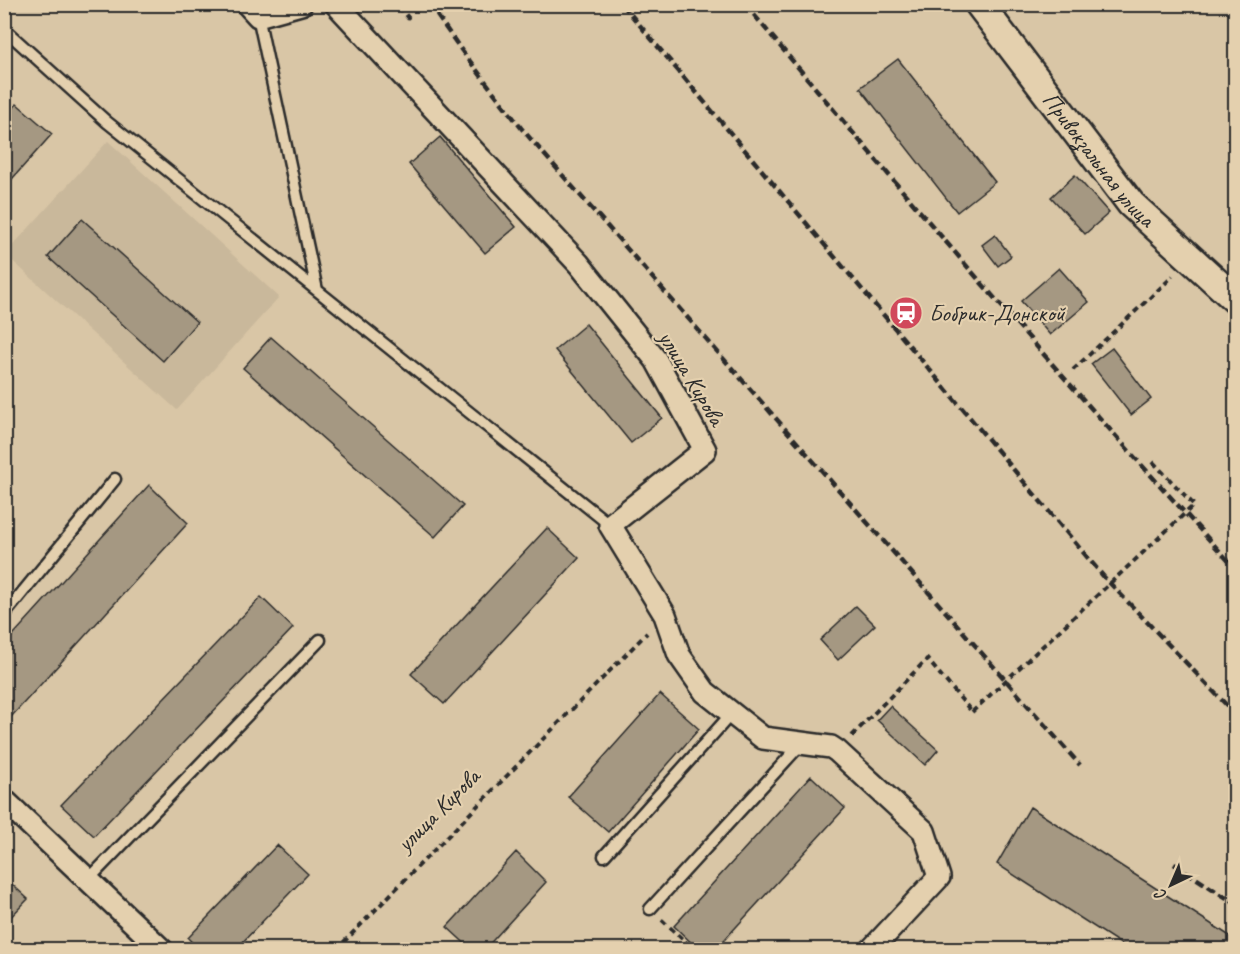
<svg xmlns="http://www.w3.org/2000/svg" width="1240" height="954" font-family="Caveat,sans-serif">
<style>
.built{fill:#c9b89b}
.building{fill:#a59882;stroke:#2b2b2b;stroke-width:1.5}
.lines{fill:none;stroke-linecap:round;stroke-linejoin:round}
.service-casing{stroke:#2b2b2b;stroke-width:15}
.minor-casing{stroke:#2b2b2b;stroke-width:26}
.tertiary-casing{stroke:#2b2b2b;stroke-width:32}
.path{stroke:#2b2b2b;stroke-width:4;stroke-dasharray:6 4.5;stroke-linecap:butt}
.service{stroke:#e4d0ae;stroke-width:10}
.minor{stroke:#e4d0ae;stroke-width:21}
.tertiary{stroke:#e4d0ae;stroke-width:27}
.rail{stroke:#2b2b2b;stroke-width:4.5;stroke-dasharray:9 4.5;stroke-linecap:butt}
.path-bridge{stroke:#2b2b2b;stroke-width:4;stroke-dasharray:6 4.5;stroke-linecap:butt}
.labels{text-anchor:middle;stroke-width:4.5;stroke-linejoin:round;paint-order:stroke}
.street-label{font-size:24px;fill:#2b2b2b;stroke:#e4d0ae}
.poi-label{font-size:24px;fill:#2b2b2b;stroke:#e4d0ae;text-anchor:start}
</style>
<rect width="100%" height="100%" fill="#d9c6a6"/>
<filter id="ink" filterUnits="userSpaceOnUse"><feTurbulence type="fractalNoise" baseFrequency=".0167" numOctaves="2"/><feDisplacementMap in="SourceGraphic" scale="12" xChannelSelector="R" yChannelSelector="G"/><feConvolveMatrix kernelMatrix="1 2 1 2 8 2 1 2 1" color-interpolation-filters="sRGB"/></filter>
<g filter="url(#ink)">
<path class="built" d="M 108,141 L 279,297 L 177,410 L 5,254 Z"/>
<path class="building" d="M 898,59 L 995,182 L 957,212 L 860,88 Z
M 17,104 L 52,134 L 4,188 L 4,118 Z
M 440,137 L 516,227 L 485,253 L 409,164 Z
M 1075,175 L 1109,213 L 1085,234 L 1051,197 Z
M 82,219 L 197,322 L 163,361 L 48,257 Z
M 995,235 L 1011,256 L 998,266 L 982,245 Z
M 1059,268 L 1089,302 L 1050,335 L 1021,301 Z
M 586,324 L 662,418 L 631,443 L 555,350 Z
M 271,337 L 463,506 L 435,537 L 243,368 Z
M 1112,348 L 1151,399 L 1131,415 L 1091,364 Z
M 149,485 L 188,523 L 11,717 L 4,711 L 4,645 Z
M 547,528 L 579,558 L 444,704 L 411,674 Z
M 261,597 L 293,628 L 94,836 L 61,805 Z
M 856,606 L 875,625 L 838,660 L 820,640 Z
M 660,694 L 699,729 L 608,832 L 568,797 Z
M 890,706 L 938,750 L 925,765 L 877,720 Z
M 811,776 L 845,808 L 715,950 L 699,950 L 674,926 Z
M 1030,807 L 1236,940 L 1236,950 L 1130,950 L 997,864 Z
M 277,845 L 308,874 L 235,950 L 199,950 L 188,938 Z
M 516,852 L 546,882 L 484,950 L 472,950 L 447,927 Z
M 4,877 L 28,899 L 4,924 Z"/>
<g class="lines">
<defs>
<path id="service" d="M 258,16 L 317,290
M 4,29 L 107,122 L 610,525
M 4,615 L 115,479
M 604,856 L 732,713
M 89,879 L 320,640
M 650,909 L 802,743
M 134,950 L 147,936"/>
<path id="minor" d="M 247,4 L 258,16 L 301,4
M 336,4 L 579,264 L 656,360 L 705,450 L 610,525 L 665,615 L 679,655 L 705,692 L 763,738 L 831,747 L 837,751 L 924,831 L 939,877 L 871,950
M 4,800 L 162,950"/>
<g id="tertiary">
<path id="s1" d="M 979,4 L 1131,204 L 1236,300"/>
</g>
</defs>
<use href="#service" class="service-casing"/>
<use href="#minor" class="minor-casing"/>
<use href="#tertiary" class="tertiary-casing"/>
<path class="path" d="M 1073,370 L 1173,276
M 1153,462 L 1194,505
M 852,736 L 927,659 L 972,712
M 662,920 L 694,950
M 336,950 L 647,633"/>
<use href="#service" class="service"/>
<use href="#minor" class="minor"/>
<use href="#tertiary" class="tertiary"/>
<path class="rail" d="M 397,4 L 409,19
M 429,4 L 462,51 L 522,129 L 1080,765
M 622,4 L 1104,577 L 1236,715
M 745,4 C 905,196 1067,385 1236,569
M 1174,864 L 1236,904"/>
<path class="path-bridge" d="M 972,712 L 1194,505"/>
</g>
</g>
<defs>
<symbol id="station-disc" viewBox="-11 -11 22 22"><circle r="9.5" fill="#d1495b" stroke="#e4d0ae"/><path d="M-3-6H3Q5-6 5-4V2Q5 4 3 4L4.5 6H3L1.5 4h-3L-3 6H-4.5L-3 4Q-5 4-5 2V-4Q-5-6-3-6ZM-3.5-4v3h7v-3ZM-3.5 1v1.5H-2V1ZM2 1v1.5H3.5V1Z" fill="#fff"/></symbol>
</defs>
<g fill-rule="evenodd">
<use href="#station-disc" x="887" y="294" width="38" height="38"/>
</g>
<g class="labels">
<g class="street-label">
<text dy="8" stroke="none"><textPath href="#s1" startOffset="196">Привокзальная улица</textPath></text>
<text transform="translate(692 378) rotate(59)" y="8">улица Кирова</text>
<text transform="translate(438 810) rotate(-45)" y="8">улица Кирова</text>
</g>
<g class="poi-label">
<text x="929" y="321">Бобрик-Донской</text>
</g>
</g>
<rect width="1240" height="954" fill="none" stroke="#e4d0ae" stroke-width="24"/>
<rect x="12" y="12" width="1216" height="930" fill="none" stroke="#2b2b2b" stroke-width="2" filter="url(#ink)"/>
<g transform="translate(1171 885) rotate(224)" stroke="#e4d0ae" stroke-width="4.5" paint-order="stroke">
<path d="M0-4.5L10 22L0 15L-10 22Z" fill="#2b2b2b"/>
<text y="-9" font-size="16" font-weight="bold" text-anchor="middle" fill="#2b2b2b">С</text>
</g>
</svg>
